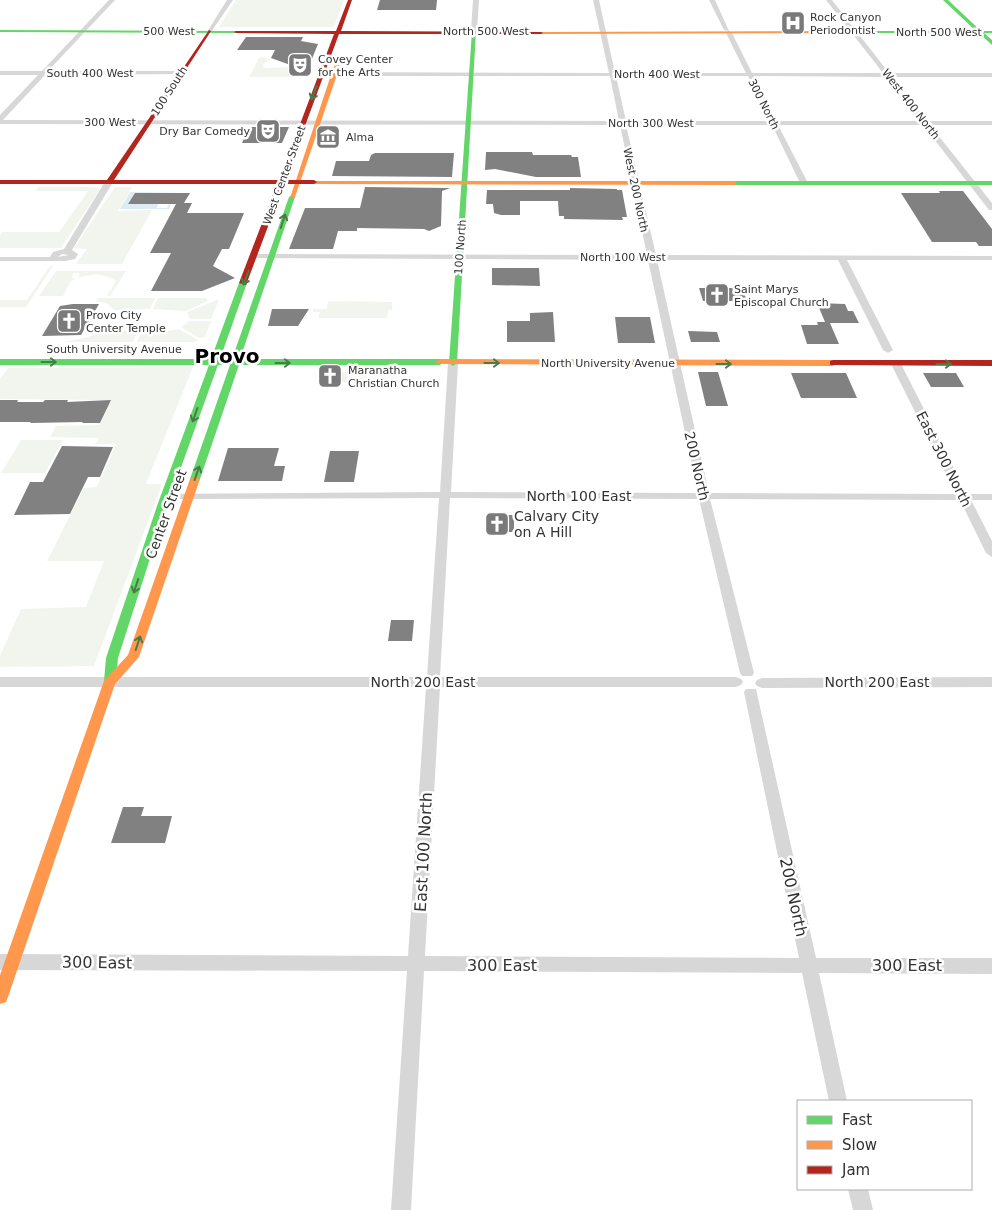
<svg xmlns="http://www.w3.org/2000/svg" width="992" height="1210" font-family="'DejaVu Sans',sans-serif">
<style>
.green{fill:#f1f5ed}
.water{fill:#ddebf3}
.building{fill:#818181}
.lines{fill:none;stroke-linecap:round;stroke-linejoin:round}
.street{fill:#d7d7d7;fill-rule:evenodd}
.fast{fill:#63d668;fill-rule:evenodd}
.slow{fill:#ff974d;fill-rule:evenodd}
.jam{fill:#b3261e;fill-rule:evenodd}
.oneway{stroke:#497c4b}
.labels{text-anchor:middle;stroke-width:5;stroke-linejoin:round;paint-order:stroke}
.far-poi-label{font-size:11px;fill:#333;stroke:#fff;text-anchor:start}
.far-street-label{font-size:11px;fill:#333;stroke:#fff}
.street-label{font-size:14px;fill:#333;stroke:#fff}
.poi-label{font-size:14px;fill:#333;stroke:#fff;text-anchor:start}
.near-street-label{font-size:16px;fill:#333;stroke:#fff}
.far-town-label{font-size:20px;font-weight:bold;fill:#000;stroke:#fff}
</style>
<rect width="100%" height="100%" fill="#fff"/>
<path class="green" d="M 236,0 L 344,0 L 334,27 L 219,27 Z
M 262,57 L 270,60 L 264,63 L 263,66 L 266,68 L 290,67 L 308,74 L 307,77 L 249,77 L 259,58 Z
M 38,187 L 97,187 L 100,189 L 61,248 L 0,248 L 0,235 L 3,232 L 59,232 L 88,191 L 35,191 Z
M 115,187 L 132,187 L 118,211 L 152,210 L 122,264 L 76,264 L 87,249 L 74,248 Z
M 50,266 L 53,266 L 26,307 L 0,307 L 0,300 L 27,300 Z
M 56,271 L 126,271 L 110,296 L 107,296 L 116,281 C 103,273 93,273 78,278 L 80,273 L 74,273 L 71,278 L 76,279 L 71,281 L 63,296 L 39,296 Z
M 98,298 L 155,298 L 150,309 L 114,310 L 108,304 L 96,301 Z
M 158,298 L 206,298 L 208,301 L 186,311 L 153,309 Z
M 217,300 L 219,300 L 211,319 L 190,319 L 187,312 Z
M 328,301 L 392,302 L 392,310 L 388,310 L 387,318 L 318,318 L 320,312 L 313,312 L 313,309 L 327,309 Z
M 190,321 L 211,321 L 205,337 L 199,338 L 181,327 Z
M 179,329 L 198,340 L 196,342 L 137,342 L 142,331 L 168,331 Z
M 104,330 L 138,331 L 133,342 L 63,342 L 88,337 Z
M 193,367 L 146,484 L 162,484 L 94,666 L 0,667 L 0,656 L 21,609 L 86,607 L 104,561 L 47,561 L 84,488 L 97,487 L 116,444 L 95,444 L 99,438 L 50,437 L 56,426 L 100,425 L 111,400 L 0,399 L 0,379 L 8,368 Z
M 339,372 L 368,373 L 367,382 L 337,382 Z
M 21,440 L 63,440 L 45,473 L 1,473 Z"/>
<path class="water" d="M 130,192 L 183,192 L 135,193 L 128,204 L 158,204 L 157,208 L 167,208 L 169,204 L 171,204 L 169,209 L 120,209 Z"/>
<path class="building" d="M 380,0 L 437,0 L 436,10 L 377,10 Z
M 246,37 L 303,37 L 301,41 L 318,44 L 307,71 L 271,58 L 275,50 L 237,50 Z
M 249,127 L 289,127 L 282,143 L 242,143 Z
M 486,152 L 532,152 L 533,155 L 571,155 L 572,157 L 578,157 L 581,177 L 536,177 L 495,169 L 485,170 Z
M 375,153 L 454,153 L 452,177 L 332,176 L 336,161 L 369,161 L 371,155 Z
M 365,187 L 450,188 L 442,191 L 441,226 L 429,231 L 424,229 L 357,228 L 357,231 L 338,231 L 333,249 L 289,249 L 305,208 L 360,208 Z
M 570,188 L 617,189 L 617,190 L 622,190 L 627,217 L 622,217 L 623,220 L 564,219 L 564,216 L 559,216 L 558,201 L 520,201 L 520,215 L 501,215 L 494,213 L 493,204 L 486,204 L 487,190 L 570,190 Z
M 939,191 L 963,191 L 992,229 L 992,246 L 979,246 L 976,242 L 932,242 L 901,193 L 940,193 Z
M 135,193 L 190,193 L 184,203 L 192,203 L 187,213 L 244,213 L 229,249 L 222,249 L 213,266 L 235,278 L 202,291 L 151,291 L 171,253 L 150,253 L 176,204 L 128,204 Z
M 492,268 L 539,268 L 540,286 L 492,285 Z
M 699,288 L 742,288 L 747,301 L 703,301 Z
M 817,303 L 845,304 L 848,311 L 853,311 L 859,323 L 830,323 L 839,344 L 807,344 L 801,325 L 818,325 L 817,322 L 825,322 Z
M 73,304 L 99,304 L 81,335 L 42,336 L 60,306 Z
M 272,309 L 309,309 L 298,326 L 268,326 Z
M 553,312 L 555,342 L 507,342 L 507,321 L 530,321 L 530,313 Z
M 615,317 L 650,317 L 655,343 L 618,343 Z
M 688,331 L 717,332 L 720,342 L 691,342 Z
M 698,372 L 718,372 L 728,406 L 706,406 Z
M 791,373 L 846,373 L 857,398 L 801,398 Z
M 923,373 L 956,373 L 964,387 L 931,387 Z
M 0,400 L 18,400 L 17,402 L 43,402 L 45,400 L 68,400 L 67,402 L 111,400 L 100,423 L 82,423 L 83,422 L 30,423 L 31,422 L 0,422 Z
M 62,446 L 113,447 L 100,477 L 88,477 L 70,514 L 14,515 L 30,482 L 43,482 Z
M 228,448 L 279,448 L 274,466 L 285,466 L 282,481 L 218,481 Z
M 330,451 L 359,451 L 354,482 L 324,482 Z
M 486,515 L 514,515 L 514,532 L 486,532 Z
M 391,620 L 414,620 L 412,641 L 388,641 Z
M 123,807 L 144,807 L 141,816 L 172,816 L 165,843 L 111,843 Z"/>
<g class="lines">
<path class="street" d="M 109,0 L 115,0 L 48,71 L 181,71 L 183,74 L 45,75 L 3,120 L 619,121 L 610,76 L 322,76 L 319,74 L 322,72 L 609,73 L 593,0 L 599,0 L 615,73 L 746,73 L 726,33 L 729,31 L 732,33 L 752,73 L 883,73 L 826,0 L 832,0 L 889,73 L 992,73 L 992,77 L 892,77 L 927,121 L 992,121 L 992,125 L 930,125 L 992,203 L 992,210 L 989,210 L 923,125 L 778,125 L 808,183 L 804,185 L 800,183 L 772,125 L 626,125 L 656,255 L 992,256 L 992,260 L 847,260 L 893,350 L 888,353 L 883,350 L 838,260 L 657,260 L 709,493 L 956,494 L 891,364 L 896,361 L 901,364 L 967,494 L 992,494 L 992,500 L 971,500 L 992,541 L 992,557 L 986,553 L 960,500 L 710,499 L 754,673 L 752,676 L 742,676 L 740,673 L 699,499 L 450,498 L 440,677 L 736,677 L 741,679 L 743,682 L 741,685 L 736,687 L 440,687 L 425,956 L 799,958 L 744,692 L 746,689 L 756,689 L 816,958 L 992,958 L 992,974 L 819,973 L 847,1101 L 829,1101 L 802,973 L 424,971 L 411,1210 L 391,1210 L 407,971 L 0,970 L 0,954 L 408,956 L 426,687 L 0,687 L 0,677 L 427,677 L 439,498 L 166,499 L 160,496 L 162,494 L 440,492 L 448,363 L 453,360 L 458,363 L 451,492 L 698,493 L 648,260 L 254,258 L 250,256 L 254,254 L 647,255 L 620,125 L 0,124 L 0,115 L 38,75 L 0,75 L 0,71 L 42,71 ZM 616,76 L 748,76 L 770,121 L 626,121 ZM 754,76 L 886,77 L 920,121 L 776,121 Z
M 227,0 L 233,0 L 211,32 L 207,32 Z
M 473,0 L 479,0 L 477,31 L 474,33 L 471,31 Z
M 709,0 L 715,0 L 729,31 L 724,30 Z
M 106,180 L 113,182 L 72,250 L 78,254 L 75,259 L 65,261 L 0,261 L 0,257 L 50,257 L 53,252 L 64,249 ZM 62,254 L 69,255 L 58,257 Z
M 992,677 L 992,687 L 762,688 L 757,686 L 755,683 L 757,680 L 762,678 Z
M 848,1189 L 868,1189 L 873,1210 L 853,1210 Z"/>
<path class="fast" d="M 943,0 L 948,0 L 981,31 L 992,31 L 992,33 L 984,33 L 992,40 L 992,45 L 979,33 L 846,33 L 844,32 L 846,31 L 976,31 Z
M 0,30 L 236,31 L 238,32 L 236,33 L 0,32 Z
M 474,30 L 476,31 L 457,363 L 453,366 L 449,363 L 472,31 Z
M 992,181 L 992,185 L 734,185 L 731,183 L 734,181 Z
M 292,195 L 295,197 L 240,359 L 440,359 L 444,362 L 440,365 L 239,365 L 200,479 L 195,482 L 190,479 L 230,365 L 218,365 L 167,506 L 118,658 L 116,681 L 114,684 L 106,684 L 104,681 L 106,658 L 157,506 L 209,365 L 0,365 L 0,359 L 211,359 L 239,283 L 243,281 L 247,283 L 220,359 L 232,359 L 289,197 Z"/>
<path class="slow" d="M 846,31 L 848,33 L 541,34 L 539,33 L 541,32 Z
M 337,64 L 340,66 L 295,197 L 290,198 L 334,66 Z
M 312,181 L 734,181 L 737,183 L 734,185 L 314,184 L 312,183 Z
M 440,359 L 833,360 L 837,363 L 833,366 L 437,364 L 436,362 Z
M 195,476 L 200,479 L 139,657 L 115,684 L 8,997 L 6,1002 L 0,1004 L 0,975 L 104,681 L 128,655 L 190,479 Z"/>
<path class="jam" d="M 348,0 L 352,0 L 341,31 L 541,32 L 543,33 L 541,34 L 339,34 L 285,180 L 314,180 L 317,182 L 314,184 L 284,184 L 246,285 L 239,283 L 277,184 L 0,184 L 0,180 L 107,180 L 209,30 L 211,31 L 114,180 L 279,180 L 334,34 L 236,33 L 234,32 L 236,31 L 336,31 Z
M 833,360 L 992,360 L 992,366 L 830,365 L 830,361 Z"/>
</g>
<defs><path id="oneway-shaft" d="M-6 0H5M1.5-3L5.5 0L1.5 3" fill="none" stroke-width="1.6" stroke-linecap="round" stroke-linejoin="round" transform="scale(1.25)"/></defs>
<g class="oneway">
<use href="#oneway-shaft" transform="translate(314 93) rotate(111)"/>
<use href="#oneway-shaft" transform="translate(283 221) rotate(-72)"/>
<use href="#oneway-shaft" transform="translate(246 278) rotate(111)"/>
<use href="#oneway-shaft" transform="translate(49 362)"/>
<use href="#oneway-shaft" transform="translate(283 363)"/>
<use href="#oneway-shaft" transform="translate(492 363)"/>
<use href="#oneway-shaft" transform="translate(724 364)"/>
<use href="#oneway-shaft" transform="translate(944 364)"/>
<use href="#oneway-shaft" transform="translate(195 415) rotate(109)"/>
<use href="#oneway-shaft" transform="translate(197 473) rotate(-71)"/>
<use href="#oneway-shaft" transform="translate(136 586) rotate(108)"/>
<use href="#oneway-shaft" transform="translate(138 643) rotate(-72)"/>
</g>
<defs>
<symbol id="hospital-square" viewBox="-11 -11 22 22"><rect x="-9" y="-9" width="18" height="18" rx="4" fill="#7a7a7a" stroke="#fff"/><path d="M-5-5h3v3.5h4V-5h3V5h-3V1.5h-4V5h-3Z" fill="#fff"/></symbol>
<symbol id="theatre-square" viewBox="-11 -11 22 22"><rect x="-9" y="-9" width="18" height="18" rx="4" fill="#7a7a7a" stroke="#fff"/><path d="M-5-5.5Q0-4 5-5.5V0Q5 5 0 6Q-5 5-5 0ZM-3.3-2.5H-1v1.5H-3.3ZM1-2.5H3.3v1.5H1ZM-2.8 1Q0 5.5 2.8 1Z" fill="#fff"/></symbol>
<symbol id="museum-square" viewBox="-11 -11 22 22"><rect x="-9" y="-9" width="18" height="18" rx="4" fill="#7a7a7a" stroke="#fff"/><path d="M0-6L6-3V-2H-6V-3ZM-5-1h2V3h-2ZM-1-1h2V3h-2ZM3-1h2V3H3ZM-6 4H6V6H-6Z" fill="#fff"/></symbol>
<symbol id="church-square" viewBox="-11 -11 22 22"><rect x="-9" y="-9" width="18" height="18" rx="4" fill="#7a7a7a" stroke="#fff"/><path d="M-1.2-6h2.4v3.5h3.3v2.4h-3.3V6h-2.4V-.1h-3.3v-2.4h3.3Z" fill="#fff"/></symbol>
</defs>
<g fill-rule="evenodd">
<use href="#hospital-square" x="779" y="9" width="28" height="28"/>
<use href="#theatre-square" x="286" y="51" width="28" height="28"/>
<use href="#theatre-square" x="254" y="117" width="28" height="28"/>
<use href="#museum-square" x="314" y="123" width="28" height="28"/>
<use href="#church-square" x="703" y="281" width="28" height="28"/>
<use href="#church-square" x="55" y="307" width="28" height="28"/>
<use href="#church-square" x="316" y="362" width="28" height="28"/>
<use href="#church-square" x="483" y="510" width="28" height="28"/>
</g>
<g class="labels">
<g class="far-poi-label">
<text x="810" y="21">Rock Canyon<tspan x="810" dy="13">Periodontist</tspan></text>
<text x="318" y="63">Covey Center<tspan x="318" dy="13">for the Arts</tspan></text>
<text x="250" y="135" text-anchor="end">Dry Bar Comedy</text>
<text x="346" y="141">Alma</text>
<text x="734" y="293">Saint Marys<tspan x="734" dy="13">Episcopal Church</tspan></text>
<text x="86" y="319">Provo City<tspan x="86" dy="13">Center Temple</tspan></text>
<text x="348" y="374">Maranatha<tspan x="348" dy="13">Christian Church</tspan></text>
</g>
<g class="far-street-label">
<text x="169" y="35">500 West</text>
<text x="486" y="35">North 500 West</text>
<text x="939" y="36">North 500 West</text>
<text x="90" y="77">South 400 West</text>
<text x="657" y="78">North 400 West</text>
<text transform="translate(169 91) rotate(-57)" y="4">100 South</text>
<text transform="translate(764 104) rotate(63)" y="4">300 North</text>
<text transform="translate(911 104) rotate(52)" y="4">West 400 North</text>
<text x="110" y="126">300 West</text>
<text x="651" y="127">North 300 West</text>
<text transform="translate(284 175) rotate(-70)" y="4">West Center Street</text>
<text transform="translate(636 190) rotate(78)" y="4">West 200 North</text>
<text transform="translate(460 247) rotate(-86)" y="4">100 North</text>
<text x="623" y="261">North 100 West</text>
<text x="114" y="353">South University Avenue</text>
<text x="608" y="367">North University Avenue</text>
</g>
<g class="street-label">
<text transform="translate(944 459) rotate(63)" y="5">East 300 North</text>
<text transform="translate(697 466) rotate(77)" y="5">200 North</text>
<text x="579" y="501">North 100 East</text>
<text transform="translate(166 514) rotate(-70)" y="5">Center Street</text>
<text x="423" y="687">North 200 East</text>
<text x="877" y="687">North 200 East</text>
</g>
<g class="poi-label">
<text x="514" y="521">Calvary City<tspan x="514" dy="16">on A Hill</tspan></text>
</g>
<g class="near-street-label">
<text transform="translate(423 852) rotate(-87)" y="6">East 100 North</text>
<text transform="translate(794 897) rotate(78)" y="6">200 North</text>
<text transform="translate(97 962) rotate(1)" y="6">300 East</text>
<text x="502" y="971">300 East</text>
<text x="907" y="971">300 East</text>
</g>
<g class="far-town-label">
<text x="227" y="363">Provo</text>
</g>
</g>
<rect x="797" y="1100" width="175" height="90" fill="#ffffff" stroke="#adadad"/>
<rect x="807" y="1116" width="25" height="8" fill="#63d668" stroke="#adadad"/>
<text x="842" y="1125" font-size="15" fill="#333333">Fast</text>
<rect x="807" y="1141" width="25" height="8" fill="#ff974d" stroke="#adadad"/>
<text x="842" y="1150" font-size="15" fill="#333333">Slow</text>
<rect x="807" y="1166" width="25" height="8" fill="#b3261e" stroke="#adadad"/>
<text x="842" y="1175" font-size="15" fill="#333333">Jam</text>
</svg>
